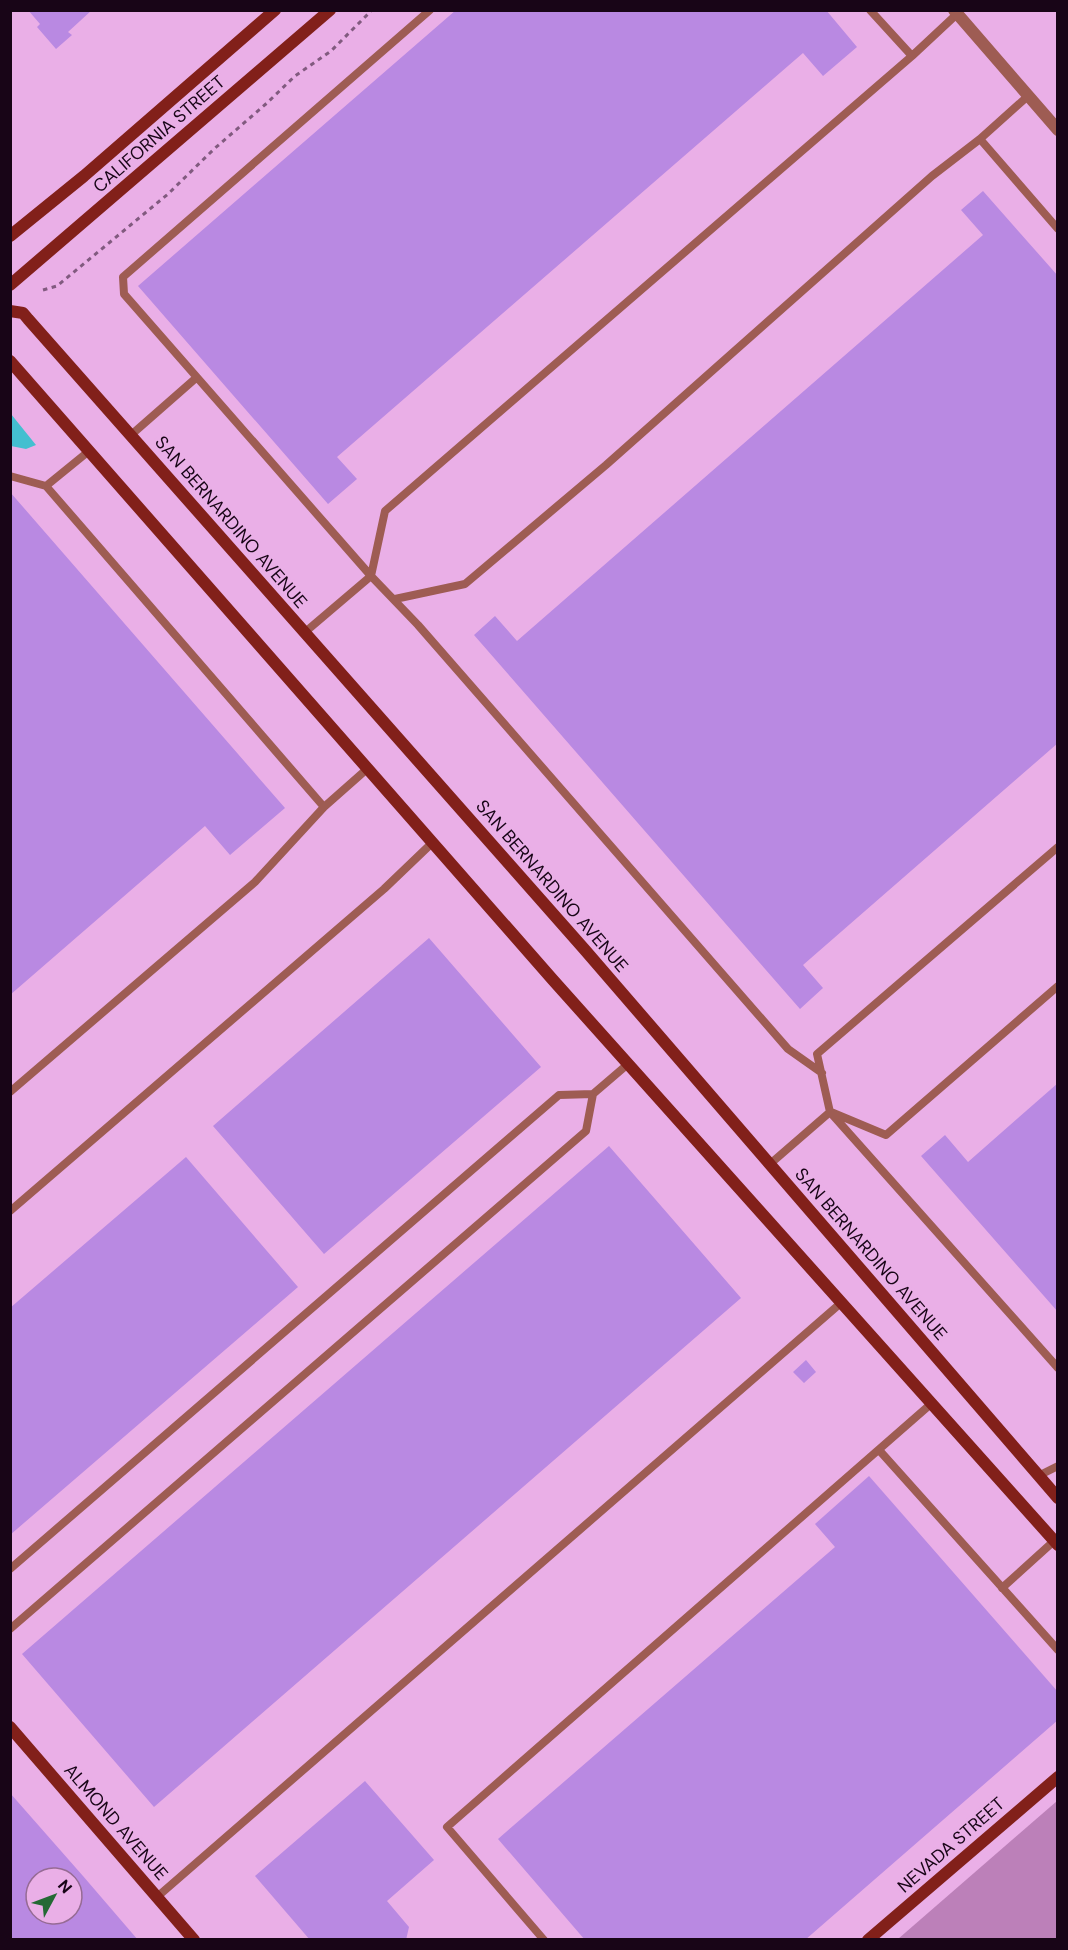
<svg xmlns="http://www.w3.org/2000/svg" width="1068" height="1950" font-family="'DM Sans',sans-serif">
<style>
.green{fill:#bc80b9}
.water{fill:#44bfd0}
.building{fill:#b989e2;fill-rule:evenodd}
.lines{fill:none;stroke-linecap:round;stroke-linejoin:round}
.path{stroke:#815a7f;stroke-width:3;stroke-dasharray:4.5 4.5;stroke-linecap:butt}
.lane{stroke:#9e5c53;stroke-width:8}
.street{stroke:#9e5c53;stroke-width:12}
.secondary{stroke:#82201a;stroke-width:12}
.labels{text-anchor:middle;stroke-width:6;stroke-linejoin:round;paint-order:stroke}
.street-label{font-size:18px;fill:#180517;stroke:#eaafe7}
</style>
<rect width="100%" height="100%" fill="#eaafe7"/>
<path class="green" d="M 1057,1801 L 1057,1939 L 898,1939 Z"/>
<path class="water" d="M 11,414 L 36,445 L 26,449 L 11,446 Z"/>
<path class="building" d="M 28,10 L 92,10 L 68,32 L 72,35 L 56,49 L 37,27 L 40,24 Z
M 456,10 L 826,10 L 857,47 L 823,76 L 803,53 L 337,457 L 357,479 L 328,504 L 138,286 Z
M 983,191 L 1058,276 L 1058,743 L 803,965 L 823,988 L 800,1009 L 474,635 L 495,616 L 517,641 L 983,235 L 961,210 Z
M 10,492 L 285,808 L 230,855 L 205,826 L 10,995 Z
M 429,938 L 541,1067 L 324,1254 L 213,1126 Z
M 1058,1083 L 1058,1312 L 921,1156 L 945,1135 L 968,1162 Z
M 609,1146 L 741,1298 L 154,1807 L 22,1654 Z
M 186,1157 L 298,1287 L 10,1535 L 10,1308 Z
M 806,1360 L 816,1372 L 804,1383 L 793,1372 Z
M 869,1476 L 1058,1692 L 1058,1720 L 805,1940 L 585,1940 L 498,1839 L 835,1547 L 815,1524 Z
M 365,1781 L 434,1860 L 387,1901 L 409,1927 L 406,1940 L 310,1940 L 255,1876 Z
M 10,1793 L 83,1876 L 138,1940 L 10,1940 ZM 36,1878 L 72,1878 L 72,1914 L 36,1914 Z"/>
<g class="lines">
<path class="path" d="M 43,290 L 57,286 L 168,194 L 214,149 L 267,103 L 295,76 L 331,51 L 372,10"/>
<path class="lane" d="M 430,10 L 123,277 L 124,294 L 371,576 L 418,625 L 788,1049 L 822,1073
M 870,10 L 912,56 L 957,14
M 980,139 L 1028,96
M 131,435 L 196,378
M 10,476 L 46,486 L 324,807
M 46,486 L 89,451
M 395,599 L 465,584 L 606,465 L 932,176 L 980,139 L 1058,229
M 304,633 L 371,576 L 385,511 L 912,56
M 1058,847 L 817,1054 L 830,1112 L 1058,1368
M 10,1092 L 255,882 L 324,807 L 367,769
M 831,1112 L 886,1135 L 1058,986
M 770,1164 L 830,1112
M 10,1211 L 384,889 L 432,843
M 879,1450 L 1058,1650
M 1038,1476 L 1058,1466
M 10,1569 L 559,1095 L 593,1094 L 628,1064
M 1002,1588 L 1054,1541
M 10,1629 L 586,1131 L 593,1094
M 157,1897 L 842,1302
M 544,1940 L 447,1827 L 932,1403"/>
<path class="street" d="M 954,10 L 1058,130"/>
<path class="secondary" d="M 10,236 L 84,176 L 275,10
M 10,285 L 330,10
M 10,311 L 23,313 L 28,319 L 585,950 L 1058,1498
M 10,361 L 553,980 L 1058,1545
M 10,1727 L 194,1940
M 868,1940 L 1058,1777"/>
</g>
<g class="labels">
<g class="street-label">
<text transform="translate(159 134) rotate(-41)" y="6">CALIFORNIA STREET</text>
<text transform="translate(231 522) rotate(49)" y="6">SAN BERNARDINO AVENUE</text>
<text transform="translate(552 886) rotate(49)" y="6">SAN BERNARDINO AVENUE</text>
<text transform="translate(871 1254) rotate(49)" y="6">SAN BERNARDINO AVENUE</text>
<text transform="translate(116 1822) rotate(49)" y="6">ALMOND AVENUE</text>
<text transform="translate(951 1845) rotate(-41)" y="6">NEVADA STREET</text>
</g>
</g>
<rect width="1068" height="1950" fill="none" stroke="#180517" stroke-width="24"/>
<g transform="translate(54 1896) rotate(49)"><circle r="28" fill="#eaafe7" stroke="#966b94" stroke-width="1.5"/>
<path d="M0-4.5L10 22L0 15L-10 22Z" fill="#246934"/>
<text y="-9" font-size="16" font-weight="bold" text-anchor="middle" fill="#180517">N</text>
</g>
</svg>
